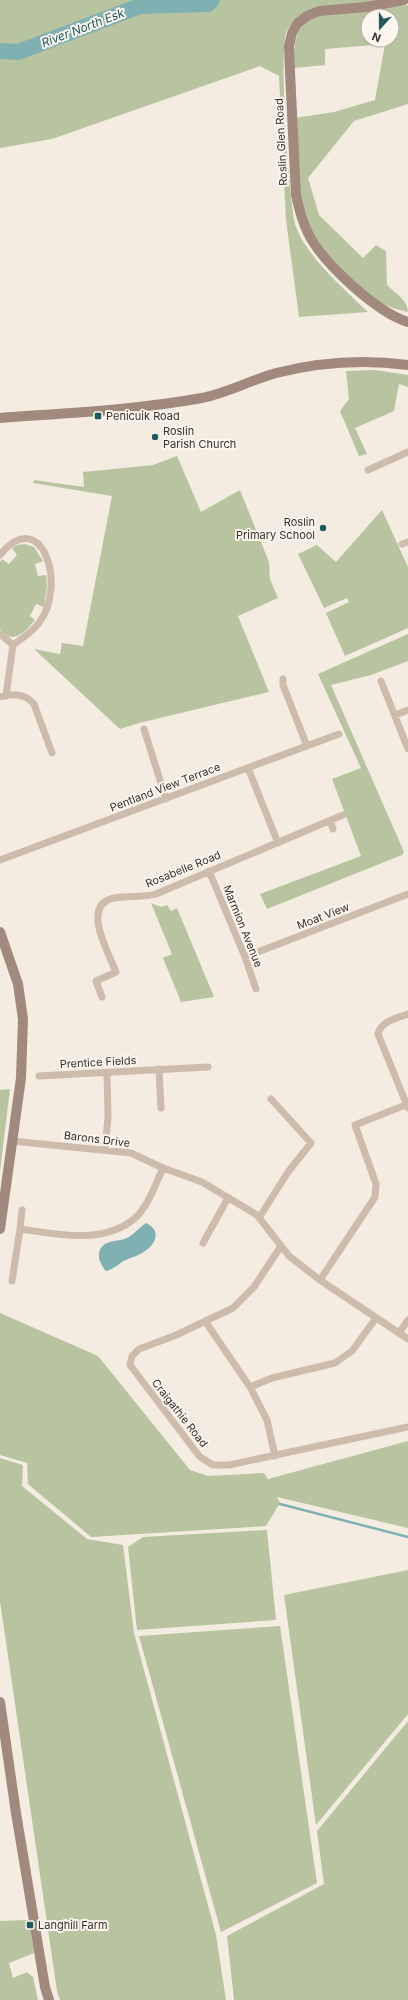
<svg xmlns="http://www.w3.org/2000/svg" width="408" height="2000" font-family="Inter,sans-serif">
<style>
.green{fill:#b8c4a0;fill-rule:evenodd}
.water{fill:#7fb0b2}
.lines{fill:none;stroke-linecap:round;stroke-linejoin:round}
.stream{stroke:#7fb0b2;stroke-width:2.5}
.river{stroke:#7fb0b2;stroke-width:16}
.minor{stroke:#cdbbac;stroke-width:7}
.secondary{stroke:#a18a7d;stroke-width:10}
.poi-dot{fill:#1f5a5e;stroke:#fbf5ee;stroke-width:1.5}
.labels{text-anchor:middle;stroke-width:4;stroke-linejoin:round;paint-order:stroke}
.street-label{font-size:11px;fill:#3b302b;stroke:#fbf5ee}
.poi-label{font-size:11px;fill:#3b302b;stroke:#fbf5ee;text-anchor:start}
.water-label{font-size:12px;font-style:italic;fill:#1f5a5e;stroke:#fbf5ee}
</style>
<rect width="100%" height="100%" fill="#f4ebe1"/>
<path class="green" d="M 0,0 L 384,0 C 371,3 301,16 295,21 C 293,23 289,27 287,30 C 278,46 289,205 296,227 C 307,257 345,290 368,312 L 299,317 L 286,220 L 279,76 L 260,66 L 52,139 L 0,148 Z
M 408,5 L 408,104 L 354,121 L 308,178 L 319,215 L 363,258 L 376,245 L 386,251 L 387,285 C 394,292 408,300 408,312 C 398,310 389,307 379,302 C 354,286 310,239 302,209 C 295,180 297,148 295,118 L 334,112 L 375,100 L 385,44 L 325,49 L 325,65 L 294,68 C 293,50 294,32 308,20 C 318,11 391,7 408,5 ZM 368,16 L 392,16 L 392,40 L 368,40 Z
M 375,370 L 408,375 L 408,387 L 399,384 L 394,411 L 355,428 L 367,454 L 359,456 L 340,411 L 349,399 L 346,371 Z
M 177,456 L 201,512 L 240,490 L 269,562 L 270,579 L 278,598 L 238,616 L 269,692 L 139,723 L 120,729 L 34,649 L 60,654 L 62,643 L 83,646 L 112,496 L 33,483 L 34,480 L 84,487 L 83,472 L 153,465 Z
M 382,510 L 408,567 L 408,628 L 345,656 L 326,613 L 349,602 L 347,598 L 324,608 L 298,554 L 317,545 L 336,562 Z
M 25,544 L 34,547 L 43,561 L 35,564 L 38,576 L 46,575 L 47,586 L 44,607 L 36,604 L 30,616 L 35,620 C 29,627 22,637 11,637 L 2,633 L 0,628 L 0,562 L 2,559 L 9,564 L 17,555 L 12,548 L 17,545 Z
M 408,634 L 408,661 L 371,675 L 331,685 L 404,852 L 402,855 L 267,909 L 260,894 L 361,856 L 332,779 L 361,768 L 318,674 Z
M 151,903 L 161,907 L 167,905 L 171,911 L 177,908 L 214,997 L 181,1002 L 163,958 L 172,954 Z
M 10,1089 L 0,1171 L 0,1090 Z
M 0,1313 L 98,1356 L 190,1470 L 208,1476 L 264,1473 L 268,1479 L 408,1441 L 408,1528 L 277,1497 L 280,1503 L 266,1526 L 91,1537 L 28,1484 L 27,1463 L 0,1455 Z
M 0,1458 L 23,1465 L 22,1486 L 87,1539 L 123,1545 L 134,1633 L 216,1935 L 226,2000 L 60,2000 L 57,1991 L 0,1601 Z
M 267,1530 L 276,1620 L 137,1630 L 128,1547 L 143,1537 Z
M 408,1570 L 408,1714 L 316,1825 L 284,1595 Z
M 280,1626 L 317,1883 L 221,1932 L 139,1636 Z
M 408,1721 L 408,2000 L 234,2000 L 227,1936 L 324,1884 L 317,1831 Z
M 29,1920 L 34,1953 L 9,1963 L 13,1978 L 27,1972 L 33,1977 L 38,2000 L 0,2000 L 0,1921 Z"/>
<path class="water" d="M 146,1223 C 163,1231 155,1246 142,1253 C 137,1256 132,1257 128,1259 C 120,1262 115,1269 106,1271 C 100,1264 94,1252 105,1244 C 112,1240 122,1241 129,1237 C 135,1233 140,1227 146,1223 Z"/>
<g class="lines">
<path class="stream" d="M 280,1504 L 408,1537"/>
<path class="river" d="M 0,51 L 18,52 L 140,6 L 208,4 L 212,0"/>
<path class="minor" d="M 368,470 L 408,452
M 402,544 L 408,542
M 0,555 C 41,504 68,584 39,623 C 32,632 23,638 13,645 L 6,696
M 0,634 L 13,645
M 283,679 L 283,685 L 307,746
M 381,681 L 408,749
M 0,697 C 13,693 25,693 34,704 L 52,753
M 395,715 L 408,710
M 144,729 L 166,799
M 248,768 L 278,843
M 330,821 L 333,829
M 0,860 L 339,734
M 209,871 L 245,957 L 256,989
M 245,957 L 408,894
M 102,997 L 96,981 L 116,972 C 109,953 80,905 114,898 C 128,895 142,898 156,894 L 343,815
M 159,1069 L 161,1108
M 39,1076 L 208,1067
M 408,1108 L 378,1034 C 381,1021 397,1018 408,1014
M 12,1141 L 131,1153 L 163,1168 C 155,1185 148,1207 134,1219 C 102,1245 56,1234 20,1229 L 12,1281
M 105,1150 L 108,1117 L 107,1074
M 163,1168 L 202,1182 L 257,1215 L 289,1256 L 320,1280 L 375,1197 L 376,1184 L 355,1125 L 408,1104
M 259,1218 L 288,1172 L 311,1143 L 271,1099
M 20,1229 L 22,1210
M 203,1243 L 228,1198
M 281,1246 L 254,1287 L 233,1308 L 174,1336 L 139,1349 L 132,1356 L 130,1365 L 200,1457 L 213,1465 L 229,1465 L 408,1427
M 320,1280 L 408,1339
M 205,1321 L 250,1387 L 267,1420 L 275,1456
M 399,1333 L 408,1320
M 250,1387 L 272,1378 L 335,1363 L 352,1351 L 376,1318"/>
<path class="secondary" d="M 404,0 L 366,7 L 319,11 L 307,16 L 298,23 L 292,33 L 289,46 L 290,72 L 296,195 C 299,209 302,221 308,233 C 323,263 376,312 408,322
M 0,418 C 67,413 135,410 202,398 C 227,393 251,380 276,373 C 319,362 364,359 408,365
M 0,932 L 18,984 L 23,1019 L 21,1078 L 0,1229
M 0,1702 L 16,1813 L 45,1987 L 49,2000"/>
</g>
<g class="poi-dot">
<rect x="94" y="412" width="8" height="8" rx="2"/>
<circle cx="155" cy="437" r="4"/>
<circle cx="323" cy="528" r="4"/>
<rect x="26" y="1921" width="8" height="8" rx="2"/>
</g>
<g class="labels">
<g class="street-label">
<text transform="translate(281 142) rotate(-93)" y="4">Roslin Glen Road</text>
<text transform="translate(165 787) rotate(-21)" y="4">Pentland View Terrace</text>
<text transform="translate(183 869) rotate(-22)" y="4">Rosabelle Road</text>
<text transform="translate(323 916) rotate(-21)" y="4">Moat View</text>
<text transform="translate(243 926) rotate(68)" y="4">Marmion Avenue</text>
<text transform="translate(98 1062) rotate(-3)" y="4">Prentice Fields</text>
<text transform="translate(97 1139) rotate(7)" y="4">Barons Drive</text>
<text transform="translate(180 1413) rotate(52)" y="4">Craigathie Road</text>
</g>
<g class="poi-label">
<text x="106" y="420">Penicuik Road</text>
<text x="163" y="435">Roslin<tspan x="163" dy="13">Parish Church</tspan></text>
<text x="315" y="526" text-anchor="end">Roslin<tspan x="315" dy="13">Primary School</tspan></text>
<text x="38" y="1929">Langhill Farm</text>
</g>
<g class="water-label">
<text transform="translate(83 28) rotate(-21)" y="4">River North Esk</text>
</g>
</g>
<g transform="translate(380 28) rotate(201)"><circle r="19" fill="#fbf5ee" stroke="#aea6a0"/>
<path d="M0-3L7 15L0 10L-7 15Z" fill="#1f5a5e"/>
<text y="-6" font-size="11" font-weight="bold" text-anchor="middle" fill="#3b302b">N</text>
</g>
</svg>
